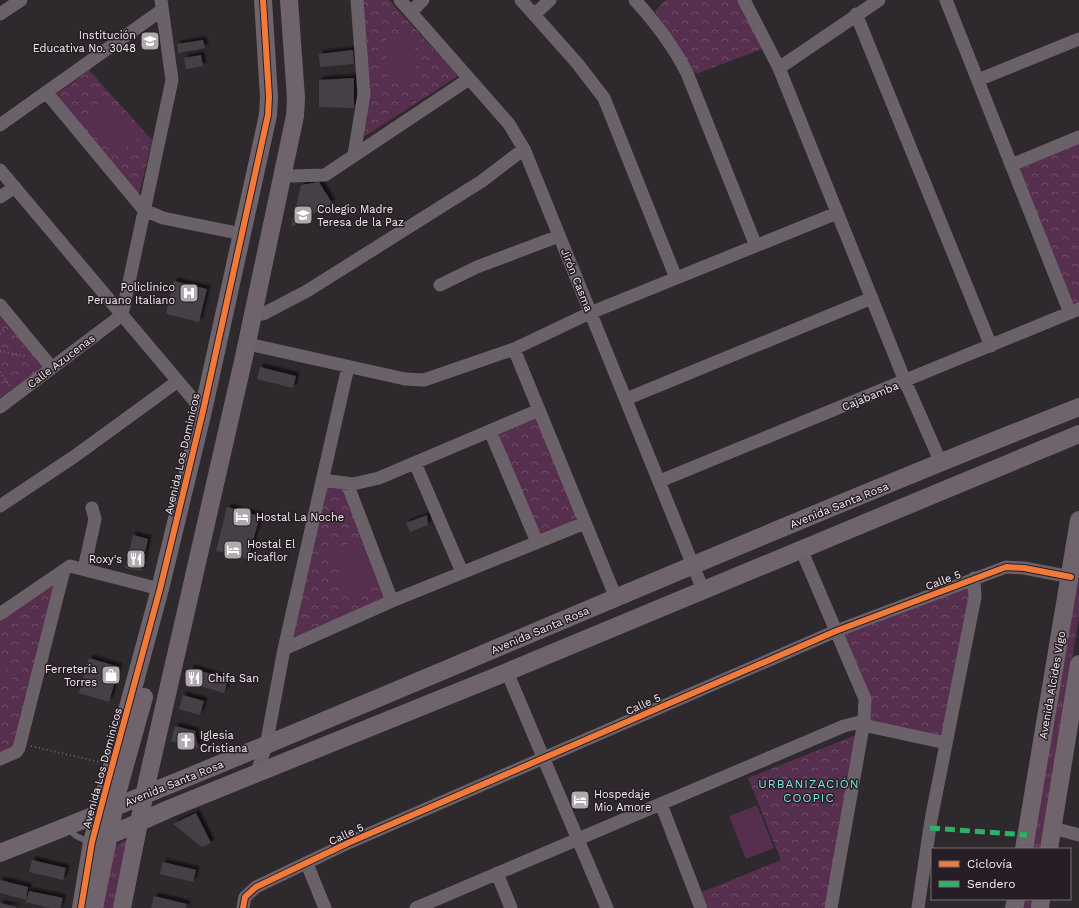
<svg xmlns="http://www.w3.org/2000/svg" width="1079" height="908" font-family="'Work Sans',sans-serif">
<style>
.grass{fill:url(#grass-tufts)}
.forest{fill:url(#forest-crowns)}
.pitch{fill:#572f4e}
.building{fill:#454144;filter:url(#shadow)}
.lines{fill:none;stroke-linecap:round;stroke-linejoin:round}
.path{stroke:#6c646a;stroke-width:2;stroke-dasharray:1 3;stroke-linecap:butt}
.lane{stroke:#6b6168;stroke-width:6}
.street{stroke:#6b6168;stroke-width:13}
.secondary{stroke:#6f646c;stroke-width:18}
.quiet{stroke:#2db169;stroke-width:5;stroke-dasharray:10 5;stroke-linecap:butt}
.cycleway-casing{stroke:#271d24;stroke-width:8}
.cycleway{stroke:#f17a3a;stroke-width:6}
.labels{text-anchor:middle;stroke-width:3;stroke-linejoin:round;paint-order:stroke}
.poi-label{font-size:11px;fill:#f6eff4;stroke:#271d24;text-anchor:start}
.street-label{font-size:11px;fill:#f6eff4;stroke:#271d24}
.neighbourhood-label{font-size:12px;letter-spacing:1px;fill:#7ee8dc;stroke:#271d24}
</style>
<defs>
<pattern id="grass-tufts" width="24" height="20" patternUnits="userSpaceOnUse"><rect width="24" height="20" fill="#572f4e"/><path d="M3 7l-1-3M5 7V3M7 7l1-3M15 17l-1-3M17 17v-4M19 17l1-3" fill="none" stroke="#704d68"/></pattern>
<pattern id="forest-crowns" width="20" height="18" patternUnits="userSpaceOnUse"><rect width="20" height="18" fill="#572f4e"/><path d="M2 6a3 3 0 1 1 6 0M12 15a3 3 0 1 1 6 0" fill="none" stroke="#704d68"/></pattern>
<filter id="shadow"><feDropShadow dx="3.5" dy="-3.5" stdDeviation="1" flood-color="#0009"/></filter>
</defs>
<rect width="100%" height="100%" fill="#2e292d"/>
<path class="grass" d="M 1079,542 L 1079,616 L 1041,849 L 1030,849 Z
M 130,837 L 113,908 L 100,908 L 112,848 Z
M 1022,899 L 1033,899 L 1032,908 L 1020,908 Z"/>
<path class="forest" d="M 361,0 L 389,0 L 458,76 L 362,138 Z
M 666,0 L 741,0 L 762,49 L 696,74 L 655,11 Z
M 89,70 L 152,140 L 139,195 L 55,95 Z
M 1079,137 L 1079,309 L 1070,313 L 1011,165 Z
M 0,308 L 47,364 L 0,398 Z
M 536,417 L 578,520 L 539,536 L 498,434 Z
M 327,488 L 343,488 L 386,598 L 292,638 Z
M 972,581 L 944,739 L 866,722 L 841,636 Z
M 55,582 L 13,750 L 0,755 L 0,620 Z
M 856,735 L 826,908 L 709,908 L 702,892 L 781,860 L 748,778 Z"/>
<path class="pitch" d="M 414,34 L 416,83 L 388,84 L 386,35 Z
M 108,102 L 138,138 L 116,156 L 86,120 Z
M 1079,192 L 1079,218 L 1070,196 Z
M 360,539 L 379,586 L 349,598 L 330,551 Z
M 0,659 L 13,680 L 0,689 Z
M 757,805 L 774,848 L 746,859 L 729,816 Z"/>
<path class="building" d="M 203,40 L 205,48 L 178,53 L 177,44 Z
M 353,50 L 354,64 L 320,67 L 319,54 Z
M 201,55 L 203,66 L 186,69 L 184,58 Z
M 354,78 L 354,108 L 319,107 L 319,80 Z
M 319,182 L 332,203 L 291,227 L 301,185 Z
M 174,281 L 207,289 L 199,322 L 166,314 Z
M 260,367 L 296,376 L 293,388 L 257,379 Z
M 227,507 L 260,516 L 248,559 L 216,551 Z
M 427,515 L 428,525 L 410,532 L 406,523 Z
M 133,535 L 148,539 L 141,571 L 125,568 Z
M 89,658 L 119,667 L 109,702 L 79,693 Z
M 191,668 L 228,679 L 224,693 L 187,682 Z
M 183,695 L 204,701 L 200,715 L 179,709 Z
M 175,726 L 195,731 L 198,748 L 171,741 Z
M 196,813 L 211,843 L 202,847 L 173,824 Z
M 32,860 L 66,868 L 63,880 L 29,872 Z
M 163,862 L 196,870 L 193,882 L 160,874 Z
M 0,880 L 28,887 L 26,900 L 0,893 Z
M 29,891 L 63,898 L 60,908 L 50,908 L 26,902 Z
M 154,896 L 187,904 L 186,908 L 151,908 Z
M 0,903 L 16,907 L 16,908 L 0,908 Z"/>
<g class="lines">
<path class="path" d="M 0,334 L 5,330
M 0,351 L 26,356
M 0,372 L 10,386
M 31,746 L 99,762"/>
<path class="lane" d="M 67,828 L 76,836 L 89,842"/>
<path class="street" d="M 400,0 L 509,124 L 524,149 L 703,590
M 521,0 L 577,63 L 604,98 L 676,278
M 635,0 C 656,23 673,45 687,73 L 756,246
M 744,0 L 779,68 L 905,381 L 941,463
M 946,0 L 1070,313
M 411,12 L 423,0
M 0,14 L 21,0
M 856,14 L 991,346
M 534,15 L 550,0
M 779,68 L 879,0
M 978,80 L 1079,39
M 46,92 L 144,210 L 163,218 L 242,234
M 0,125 L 162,10
M 354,155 L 364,94 L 357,0
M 1011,165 L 1079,137
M 0,170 L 203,411
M 293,176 L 325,175 L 469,79
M 0,197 L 15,187
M 440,285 L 477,267 L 559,236
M 0,305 L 52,368
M 263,314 L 307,291 L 482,181 L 524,149
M 257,346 L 405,379 L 424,380 L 514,349 L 590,313 L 837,213
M 514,349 L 616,598
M 626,399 L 872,298
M 0,407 L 122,315 L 172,80 L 161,0
M 490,431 L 537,542
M 415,463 L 462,572
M 322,480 L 353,484 L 379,478 L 539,410
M 660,481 L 1079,309
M 347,483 L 392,601
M 0,506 L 75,456 L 178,381
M 801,549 L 865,699 L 864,721 L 831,908
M 84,569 L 95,519 L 92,508
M 0,614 L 70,566 L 160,589
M 284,649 L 392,601 L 585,523
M 507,672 L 607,908
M 863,725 L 946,743
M 0,759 L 16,752 L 19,748 L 64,570
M 256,774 L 266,746 L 284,649 L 348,367
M 661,804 L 701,908
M 1053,828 L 1079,835
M 307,864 L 325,908
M 497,873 L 511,908
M 243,908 L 245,897 L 256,887 L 348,843 L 836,631 L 1006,567 L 1024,568 L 1071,577
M 416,908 L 844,726 L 864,721
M 918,908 L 931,820 L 975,597 L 974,578"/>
<path class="secondary" d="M 108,836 L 171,808 L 507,672 L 1079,434
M 1024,849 L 1079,520
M 1049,849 L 1079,664
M 0,853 C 362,710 717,550 1079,407
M 81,908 L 92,842 L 104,796 L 160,589 L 203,411 L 268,115 L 269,97 L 263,0
M 94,908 L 118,790 L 144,697
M 122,908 L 147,782 L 244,357 L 295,116 L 296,98 L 289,0
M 1014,908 L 1016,899
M 1040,908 L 1041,899"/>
<path class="quiet" d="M 930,828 L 1027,835"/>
<defs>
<path id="cycleway" d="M 81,908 L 92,842 L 104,796 L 160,589 L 203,411 L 268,115 L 269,97 L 263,0
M 243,908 L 245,897 L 256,887 L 348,843 L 836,631 L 1006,567 L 1024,568 L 1071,577"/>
</defs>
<use href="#cycleway" class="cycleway-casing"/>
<use href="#cycleway" class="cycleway"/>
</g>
<defs>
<symbol id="school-square" viewBox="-11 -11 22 22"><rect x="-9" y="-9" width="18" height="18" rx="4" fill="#b0aaae" stroke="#271d24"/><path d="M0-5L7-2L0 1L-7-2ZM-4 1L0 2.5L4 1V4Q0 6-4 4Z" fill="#fff"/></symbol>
<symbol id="hospital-square" viewBox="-11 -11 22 22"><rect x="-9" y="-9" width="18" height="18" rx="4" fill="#b0aaae" stroke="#271d24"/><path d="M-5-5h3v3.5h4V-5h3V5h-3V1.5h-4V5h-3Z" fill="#fff"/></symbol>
<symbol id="hotel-square" viewBox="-11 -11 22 22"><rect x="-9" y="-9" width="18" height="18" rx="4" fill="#b0aaae" stroke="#271d24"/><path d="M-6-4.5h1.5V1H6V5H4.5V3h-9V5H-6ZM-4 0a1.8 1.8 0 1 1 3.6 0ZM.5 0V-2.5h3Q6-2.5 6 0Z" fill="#fff"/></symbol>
<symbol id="restaurant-square" viewBox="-11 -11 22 22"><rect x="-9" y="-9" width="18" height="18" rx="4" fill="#b0aaae" stroke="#271d24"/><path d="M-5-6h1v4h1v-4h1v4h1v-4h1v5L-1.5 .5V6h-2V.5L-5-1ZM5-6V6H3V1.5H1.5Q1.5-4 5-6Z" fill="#fff"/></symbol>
<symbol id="shop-square" viewBox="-11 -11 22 22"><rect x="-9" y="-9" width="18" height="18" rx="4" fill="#b0aaae" stroke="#271d24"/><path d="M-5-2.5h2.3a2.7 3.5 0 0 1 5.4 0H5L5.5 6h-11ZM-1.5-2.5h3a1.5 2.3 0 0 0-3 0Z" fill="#fff"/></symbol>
<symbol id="church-square" viewBox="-11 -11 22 22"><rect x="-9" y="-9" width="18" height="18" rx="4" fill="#b0aaae" stroke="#271d24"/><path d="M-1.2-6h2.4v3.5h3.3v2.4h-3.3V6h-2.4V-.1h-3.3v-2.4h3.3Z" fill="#fff"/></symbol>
</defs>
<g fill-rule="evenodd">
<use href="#school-square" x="139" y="30" width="22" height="22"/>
<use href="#school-square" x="292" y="204" width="22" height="22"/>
<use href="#hospital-square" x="178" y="282" width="22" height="22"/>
<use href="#hotel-square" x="231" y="506" width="22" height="22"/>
<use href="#hotel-square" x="222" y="539" width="22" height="22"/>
<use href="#restaurant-square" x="125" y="548" width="22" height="22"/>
<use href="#shop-square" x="100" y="664" width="22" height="22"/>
<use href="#restaurant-square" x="183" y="667" width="22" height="22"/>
<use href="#church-square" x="175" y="730" width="22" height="22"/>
<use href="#hotel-square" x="569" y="789" width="22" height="22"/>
</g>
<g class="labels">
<g class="poi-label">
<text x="136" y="39" text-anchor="end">Institución<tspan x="136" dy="13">Educativa No. 3048</tspan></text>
<text x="317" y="213">Colegio Madre<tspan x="317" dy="13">Teresa de la Paz</tspan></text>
<text x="175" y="291" text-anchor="end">Policlinico<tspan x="175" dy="13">Peruano Italiano</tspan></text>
<text x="256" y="521">Hostal La Noche</text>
<text x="247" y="548">Hostal El<tspan x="247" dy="13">Picaflor</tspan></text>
<text x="122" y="563" text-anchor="end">Roxy's</text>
<text x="97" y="673" text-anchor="end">Ferretería<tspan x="97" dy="13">Torres</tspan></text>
<text x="208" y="682">Chifa San</text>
<text x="200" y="739">Iglesia<tspan x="200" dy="13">Cristiana</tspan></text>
<text x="594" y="798">Hospedaje<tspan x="594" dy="13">Mio Amore</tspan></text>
</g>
<g class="street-label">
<text transform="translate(577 280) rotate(68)" y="4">Jirón Casma</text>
<text transform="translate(61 361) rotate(-37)" y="4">Calle Azucenas</text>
<text transform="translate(870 396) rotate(-22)" y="4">Cajabamba</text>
<text transform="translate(182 454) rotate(-77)" y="4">Avenida Los Dominicos</text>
<text transform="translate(839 505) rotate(-22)" y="4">Avenida Santa Rosa</text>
<text transform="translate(943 580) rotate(-21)" y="4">Calle 5</text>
<text transform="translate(540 630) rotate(-23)" y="4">Avenida Santa Rosa</text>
<text transform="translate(1052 685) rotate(-80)" y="4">Avenida Alcides Vigo</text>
<text transform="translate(643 704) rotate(-24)" y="4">Calle 5</text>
<text transform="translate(102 768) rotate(-75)" y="4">Avenida Los Dominicos</text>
<text transform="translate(174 783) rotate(-22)" y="4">Avenida Santa Rosa</text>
<text transform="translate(346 834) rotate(-25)" y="4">Calle 5</text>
</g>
<g class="neighbourhood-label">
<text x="809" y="788">URBANIZACIÓN<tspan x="809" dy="14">COOPIC</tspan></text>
</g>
</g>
<rect x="931" y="848" width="140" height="52" fill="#271d24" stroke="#7a7177"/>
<rect x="939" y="861" width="20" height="6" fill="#f17a3a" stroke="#7a7177"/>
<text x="967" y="868" font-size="12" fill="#f6eff4">Ciclovía</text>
<rect x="939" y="881" width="20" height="6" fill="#2db169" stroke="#7a7177"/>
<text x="967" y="888" font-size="12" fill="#f6eff4">Sendero</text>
</svg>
